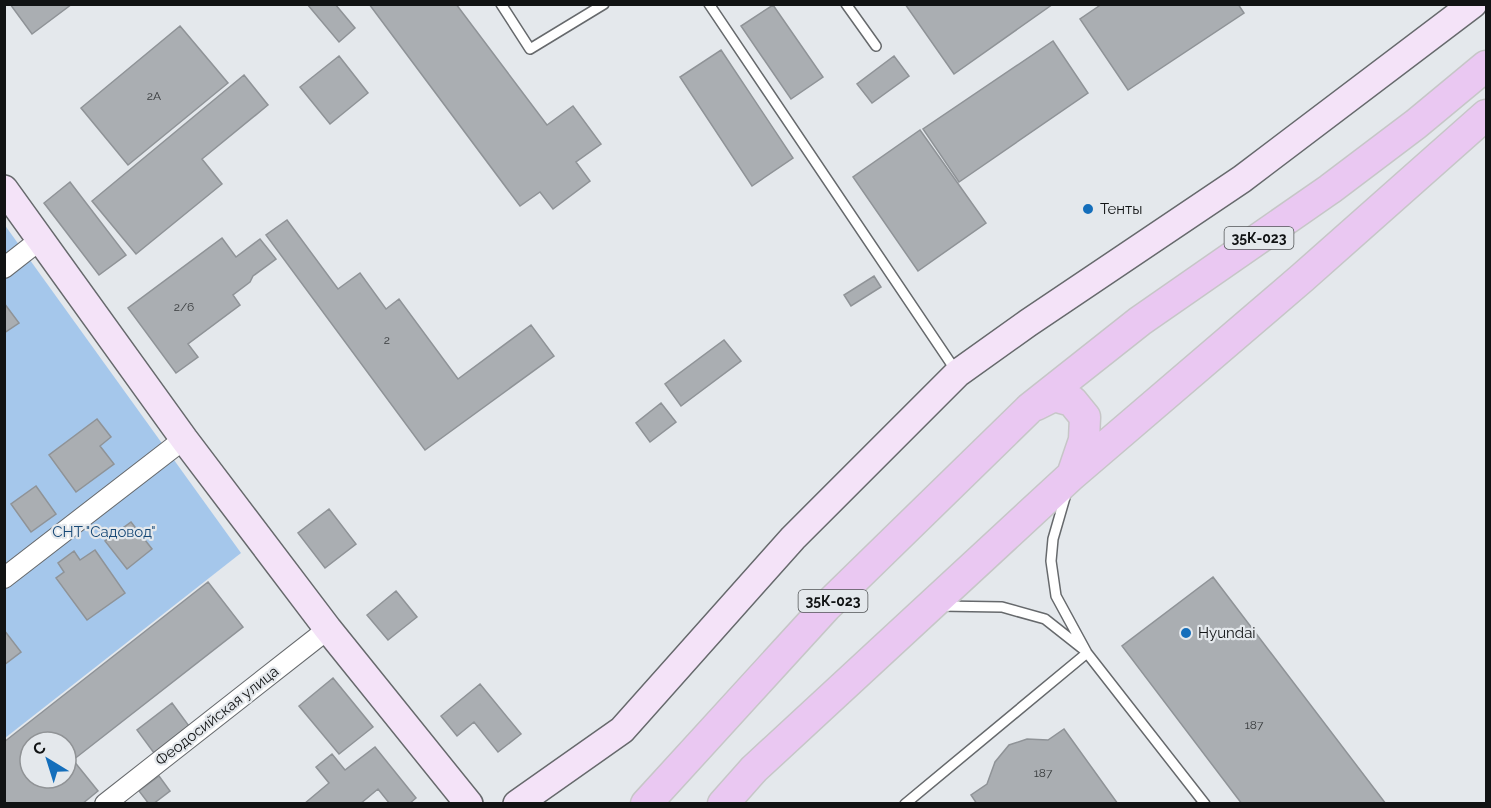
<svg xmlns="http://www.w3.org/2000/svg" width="1491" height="808" font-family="Raleway,sans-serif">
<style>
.green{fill:#a5c7eb}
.building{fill:#aaaeb2;stroke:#8f9397;stroke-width:1.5;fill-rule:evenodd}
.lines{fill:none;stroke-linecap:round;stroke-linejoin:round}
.lane-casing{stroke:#66696c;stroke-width:12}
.street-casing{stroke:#66696c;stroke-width:22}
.secondary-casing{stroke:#66696c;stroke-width:30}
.primary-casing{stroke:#c6c6c7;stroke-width:33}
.lane{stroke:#fff;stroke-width:9}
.street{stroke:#fff;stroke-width:20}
.secondary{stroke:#f4e3f8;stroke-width:27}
.primary{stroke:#eac8f2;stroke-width:30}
.poi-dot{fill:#146ebb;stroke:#e4e8ec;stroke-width:2}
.labels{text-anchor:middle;stroke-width:4.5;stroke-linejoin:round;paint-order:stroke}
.number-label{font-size:12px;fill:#373a3c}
.shield{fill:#e4e8ec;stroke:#505355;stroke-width:1.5}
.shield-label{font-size:14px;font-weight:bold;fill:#111314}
.poi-label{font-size:15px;fill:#111314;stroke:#e4e8ec;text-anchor:start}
.park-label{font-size:15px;fill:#194a77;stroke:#e4e8ec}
.street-label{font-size:15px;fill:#111314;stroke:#e4e8ec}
</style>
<rect width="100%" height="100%" fill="#e4e8ec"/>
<path class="green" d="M 4,224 L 241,553 L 5,738 L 4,738 Z"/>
<path class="building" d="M 10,4 L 72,4 L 32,34 Z
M 307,4 L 335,4 L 355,28 L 339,42 Z
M 369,4 L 456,4 L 547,125 L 573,106 L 601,144 L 576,162 L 590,181 L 553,209 L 540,192 L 520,206 Z
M 905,4 L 1053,4 L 954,74 Z
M 1102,4 L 1238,4 L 1244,13 L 1128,90 L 1080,19 Z
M 773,5 L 823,77 L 791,99 L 741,26 Z
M 180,26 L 228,83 L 128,165 L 81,108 Z
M 1053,41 L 1088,93 L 959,182 L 923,129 Z
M 721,50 L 793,158 L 752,186 L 680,77 Z
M 339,56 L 368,93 L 330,124 L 300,87 Z
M 894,56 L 909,76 L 872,103 L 857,84 Z
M 244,75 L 268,105 L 202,159 L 222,184 L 136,254 L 92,201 Z
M 920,130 L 986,223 L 918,271 L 853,177 Z
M 70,182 L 126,255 L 99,275 L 44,203 Z
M 287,220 L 338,289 L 360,273 L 386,309 L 399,299 L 458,379 L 531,325 L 554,356 L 425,450 L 266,235 Z
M 222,238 L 236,257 L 260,239 L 276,259 L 253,276 L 250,282 L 233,295 L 240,305 L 188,344 L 198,357 L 176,373 L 128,308 Z
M 874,276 L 881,287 L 851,306 L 844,295 Z
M 4,303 L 19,323 L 4,333 Z
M 724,340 L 741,361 L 681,406 L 665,384 Z
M 661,403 L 676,422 L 650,442 L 636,423 Z
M 97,419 L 111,437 L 100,446 L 114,464 L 76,492 L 49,455 Z
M 36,486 L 56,514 L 31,532 L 11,504 Z
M 329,509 L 356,544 L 325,568 L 298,533 Z
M 131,522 L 152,549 L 127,569 L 105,541 Z
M 95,550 L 125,593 L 87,620 L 56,578 L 64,572 L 58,563 L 74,551 L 80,560 Z
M 1213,577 L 1386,804 L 1242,804 L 1122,646 Z
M 208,582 L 243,627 L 73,760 L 98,791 L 82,804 L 4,804 L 4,742 ZM 30,742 L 66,742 L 66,778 L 30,778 Z
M 396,591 L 417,617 L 388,640 L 367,615 Z
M 4,630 L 21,652 L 4,665 Z
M 333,678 L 373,727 L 339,754 L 299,706 Z
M 480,684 L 521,734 L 498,752 L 474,722 L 457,736 L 441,716 Z
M 172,703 L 189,726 L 154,753 L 137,730 Z
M 1064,729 L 1118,804 L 977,804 L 971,795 L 987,784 L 995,762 L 1009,745 L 1027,739 L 1048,740 Z
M 375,747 L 416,798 L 409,804 L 390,804 L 378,789 L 360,804 L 304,804 L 329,783 L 316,767 L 332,754 L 345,770 Z
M 159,776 L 170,791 L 153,804 L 149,804 L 139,791 Z"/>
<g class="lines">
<defs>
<path id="lane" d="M 501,4 L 530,49 L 604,4
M 709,4 L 956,371
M 846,4 L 876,46
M 1066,494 L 1053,539 L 1051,561 L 1056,596 L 1087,653 L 1205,804
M 941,606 L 1002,607 L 1045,619 L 1083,649
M 905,804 L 1087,653"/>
<path id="street" d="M 4,268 L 41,239
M 4,578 L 184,439
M 105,804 L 328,629"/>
<path id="secondary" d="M 4,189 L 184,439 L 328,629 L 469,804
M 517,804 L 622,730 L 793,538 L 958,373 L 1028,323 L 1242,179 L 1473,4"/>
<path id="primary" d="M 1036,405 L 1054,396 L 1072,401 L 1085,417 L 1084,440 L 1072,475
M 646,804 L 826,607 L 1030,408 L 1140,321 L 1330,189 L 1416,124 L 1486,66
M 723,804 L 754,769 L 1072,475 L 1302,278 L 1486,115"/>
</defs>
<use href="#lane" class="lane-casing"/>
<use href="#street" class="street-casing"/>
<use href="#secondary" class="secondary-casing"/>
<use href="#primary" class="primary-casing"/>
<use href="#lane" class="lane"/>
<use href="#street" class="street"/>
<use href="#secondary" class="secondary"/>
<use href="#primary" class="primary"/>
</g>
<g class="poi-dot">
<circle cx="1088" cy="209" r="6"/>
<circle cx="1186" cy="633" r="6"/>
</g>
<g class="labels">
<g class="number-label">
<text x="154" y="100">2А</text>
<text x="184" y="311">2/6</text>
<text x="387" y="344">2</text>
<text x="1254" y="729">187</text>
<text x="1043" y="777">187</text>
</g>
<g class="shield">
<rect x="1224.5" y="227" width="69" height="22" rx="4.5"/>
<rect x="798.5" y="590" width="69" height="22" rx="4.5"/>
</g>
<g class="shield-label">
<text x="1259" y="243">35К-023</text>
<text x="833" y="606">35К-023</text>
</g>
<g class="poi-label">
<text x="1100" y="214">Тенты</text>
<text x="1198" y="638">Hyundai</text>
</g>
<g class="park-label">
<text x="104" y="537">СНТ "Садовод"</text>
</g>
<g class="street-label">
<text transform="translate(217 716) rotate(-38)" y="5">Феодосийская улица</text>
</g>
</g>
<rect width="1491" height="808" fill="none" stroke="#111314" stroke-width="12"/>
<g transform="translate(48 760) rotate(322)"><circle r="28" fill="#e4e8ec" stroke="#909396" stroke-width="1.5"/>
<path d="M0-4.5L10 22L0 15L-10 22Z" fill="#146ebb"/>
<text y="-9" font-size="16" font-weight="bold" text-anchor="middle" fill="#111314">С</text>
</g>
</svg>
